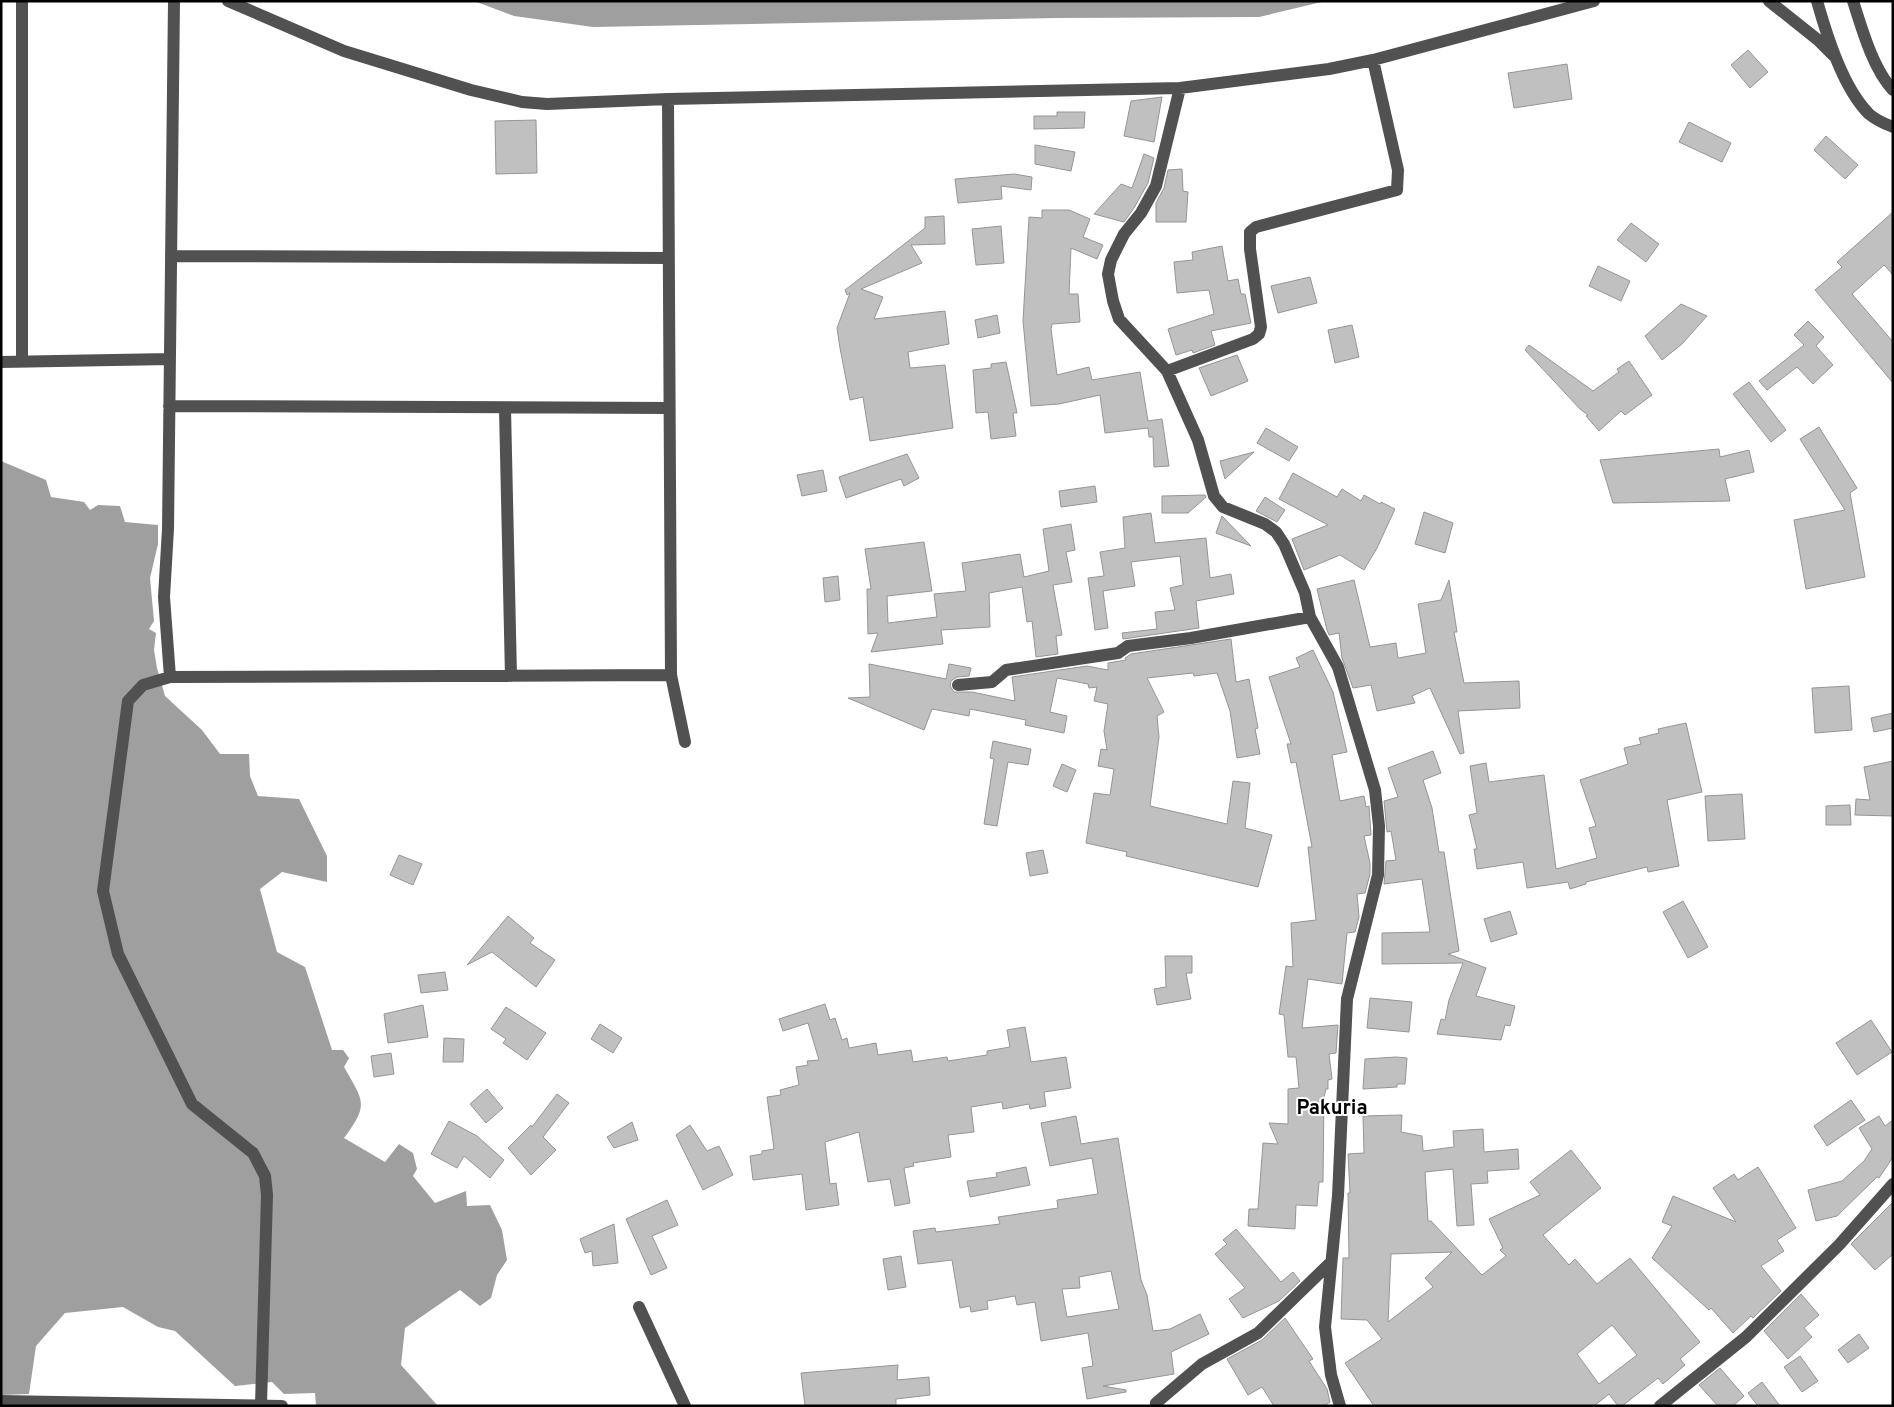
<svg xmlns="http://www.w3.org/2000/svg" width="1894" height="1407" font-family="Overpass,sans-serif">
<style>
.water{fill:#9f9f9f}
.building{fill:#c0c0c0;stroke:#959595;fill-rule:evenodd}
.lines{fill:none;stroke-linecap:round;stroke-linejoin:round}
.minor{stroke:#515151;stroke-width:12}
.labels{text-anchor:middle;stroke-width:4;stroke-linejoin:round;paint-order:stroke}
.quarter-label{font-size:20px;font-weight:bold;fill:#000;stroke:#fff}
</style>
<rect width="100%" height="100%" fill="#fff"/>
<path class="water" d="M 474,1 L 1326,1 L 1259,17 L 1057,18 L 593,27 L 514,16 Z
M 1,461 L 46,480 L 51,497 L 84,502 L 90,510 L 98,505 L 120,506 L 125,522 L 158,525 L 158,544 L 150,578 L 154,621 L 149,629 L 156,633 L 154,650 L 157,668 L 165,696 L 202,730 L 220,754 L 249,754 L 250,776 L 258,796 L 299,799 L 327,856 L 327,882 L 282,872 L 260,889 L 277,952 L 305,967 L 332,1050 L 343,1050 L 349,1058 L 344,1067 C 364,1102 369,1104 344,1138 L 385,1162 L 399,1144 L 413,1153 L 417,1169 L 413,1176 L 435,1203 L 466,1191 L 467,1206 L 490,1205 L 502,1230 L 507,1260 L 497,1275 L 491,1298 L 480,1306 L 460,1290 L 405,1328 L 401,1365 L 438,1406 L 316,1406 L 315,1393 L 284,1394 L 272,1382 L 235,1386 L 175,1331 L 158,1327 L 123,1307 L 65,1313 L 36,1346 L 29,1394 L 1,1395 Z"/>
<path class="building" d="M 1748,50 L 1768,72 L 1750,88 L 1731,65 Z
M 1567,64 L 1572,99 L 1514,108 L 1508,73 Z
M 1162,97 L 1154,142 L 1124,136 L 1131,101 Z
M 1057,112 L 1085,112 L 1084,128 L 1034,129 L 1034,116 L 1057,116 Z
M 536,120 L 537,173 L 496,174 L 495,121 Z
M 1689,122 L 1731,143 L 1722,162 L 1679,142 Z
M 1826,136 L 1858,165 L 1845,179 L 1814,150 Z
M 1035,145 L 1075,152 L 1071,171 L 1035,164 Z
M 1144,154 L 1154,158 L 1148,183 L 1134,208 L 1124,222 L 1094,214 L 1121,184 L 1132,188 Z
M 1182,169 L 1183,191 L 1188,192 L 1186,222 L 1156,222 L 1156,203 L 1164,188 L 1168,170 Z
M 1014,174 L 1032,177 L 1031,190 L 1001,186 L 1002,199 L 958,203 L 955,179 Z
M 1042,210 L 1069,210 L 1090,219 L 1083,237 L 1103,245 L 1097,259 L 1071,248 L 1069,294 L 1078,294 L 1080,322 L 1052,324 L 1051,329 L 1057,375 L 1089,367 L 1092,380 L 1140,372 L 1148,421 L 1162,419 L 1169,466 L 1154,467 L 1153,437 L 1149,437 L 1148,428 L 1105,433 L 1100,395 L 1059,404 L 1031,406 L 1023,321 L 1029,217 L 1042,218 Z
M 1893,212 L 1893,275 L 1884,265 L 1852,294 L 1893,342 L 1893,383 L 1815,290 L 1842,267 L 1837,262 Z
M 944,216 L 945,244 L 911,245 L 922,263 L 861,289 L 883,297 L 874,319 L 945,311 L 949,344 L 908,352 L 910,368 L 945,365 L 953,428 L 870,441 L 863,397 L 850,400 L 840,348 L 837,328 L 850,293 L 847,295 L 845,290 L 925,228 L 925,217 Z
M 1631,223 L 1659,244 L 1646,262 L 1617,240 Z
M 1001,226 L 1004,263 L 976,265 L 972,229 Z
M 1222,246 L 1228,281 L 1238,279 L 1241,294 L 1245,294 L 1251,323 L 1211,331 L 1215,345 L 1193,353 L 1192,350 L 1176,355 L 1168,329 L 1214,314 L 1209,290 L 1177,293 L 1174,262 L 1193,260 L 1192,252 Z
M 1598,266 L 1630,281 L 1621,301 L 1589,286 Z
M 1310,277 L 1317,303 L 1278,313 L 1271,286 Z
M 1681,304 L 1707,316 L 1682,344 L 1662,360 L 1645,336 Z
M 997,315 L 1000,333 L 978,338 L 975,320 Z
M 1808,321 L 1824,337 L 1816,346 L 1833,365 L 1813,384 L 1797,367 L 1767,390 L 1759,381 L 1804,345 L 1794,335 Z
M 1352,325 L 1359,357 L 1335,363 L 1328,330 Z
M 1529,345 L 1593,391 L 1619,372 L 1617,369 L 1629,361 L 1652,395 L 1625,415 L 1621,411 L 1599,431 L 1586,416 L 1588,415 L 1580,409 L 1525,350 Z
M 1237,355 L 1248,381 L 1211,396 L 1199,368 Z
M 1006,362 L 1017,413 L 1013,413 L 1016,436 L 991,439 L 988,412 L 976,413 L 973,370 L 991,368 L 991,364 Z
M 1749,382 L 1786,430 L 1771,442 L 1733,394 Z
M 1819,427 L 1857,488 L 1850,493 L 1865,577 L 1806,589 L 1794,520 L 1845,510 L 1800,439 Z
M 1266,428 L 1298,447 L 1289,461 L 1257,443 Z
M 1719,449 L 1720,457 L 1749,450 L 1754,472 L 1725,479 L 1730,501 L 1613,503 L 1600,460 Z
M 1254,452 L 1225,479 L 1220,461 Z
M 907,454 L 919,478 L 904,486 L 901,479 L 846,498 L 839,477 Z
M 823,470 L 827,491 L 802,496 L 797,475 Z
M 1293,473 L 1337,497 L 1342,489 L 1361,501 L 1364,495 L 1380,504 L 1381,502 L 1395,509 L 1377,548 L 1364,570 L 1340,555 L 1304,570 L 1292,539 L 1328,525 L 1279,499 Z
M 1095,486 L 1097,502 L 1061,507 L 1059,491 Z
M 1205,495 L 1206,497 L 1188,513 L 1162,513 L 1162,496 Z
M 1265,497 L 1285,510 L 1277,522 L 1256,511 Z
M 1424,512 L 1453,523 L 1445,553 L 1415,544 Z
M 1151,513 L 1155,543 L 1206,538 L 1210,578 L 1231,574 L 1234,594 L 1196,601 L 1199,628 L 1123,639 L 1122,633 L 1157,629 L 1155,612 L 1175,610 L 1170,588 L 1183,585 L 1180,556 L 1131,562 L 1135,586 L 1103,591 L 1108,628 L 1095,630 L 1088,578 L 1104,576 L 1100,552 L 1125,548 L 1123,517 Z
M 1222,516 L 1251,546 L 1216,533 Z
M 1071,524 L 1075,550 L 1066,552 L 1072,582 L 1053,585 L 1062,635 L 1056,636 L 1058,654 L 1036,657 L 1032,621 L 1027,622 L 1022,587 L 989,593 L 990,627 L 941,630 L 943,644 L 871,652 L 878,633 L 868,634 L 867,589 L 871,589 L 865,549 L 924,542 L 932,591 L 887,596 L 888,623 L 937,617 L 934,594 L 966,591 L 962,563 L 1020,554 L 1024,577 L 1049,571 L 1043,529 Z
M 838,576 L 840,600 L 825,602 L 823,578 Z
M 1354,580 L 1370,647 L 1396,643 L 1398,658 L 1426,653 L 1418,604 L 1441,600 L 1449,580 L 1457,632 L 1454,632 L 1464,683 L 1519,681 L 1520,708 L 1458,711 L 1464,753 L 1460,754 L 1430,688 L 1412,696 L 1415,703 L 1377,711 L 1371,685 L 1353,688 L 1342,658 L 1339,633 L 1329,635 L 1327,630 L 1317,589 Z
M 1231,639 L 1236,682 L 1249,679 L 1258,728 L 1255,729 L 1260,754 L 1237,758 L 1230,711 L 1217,673 L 1194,676 L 1193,673 L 1147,678 L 1164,712 L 1157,716 L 1159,737 L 1150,806 L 1227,824 L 1233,781 L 1250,783 L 1245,828 L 1272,835 L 1258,887 L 1126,856 L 1127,852 L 1086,843 L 1094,793 L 1110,795 L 1114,769 L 1098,766 L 1101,749 L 1107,750 L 1104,731 L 1108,704 L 1094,701 L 1097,687 L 1089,688 L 1088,684 L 1057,678 L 1050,712 L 1067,716 L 1064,733 L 1025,725 L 1026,720 L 970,709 L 969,716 L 932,709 L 924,730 L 848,698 L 870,697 L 869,664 L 946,679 L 949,664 L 971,668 L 969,676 L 957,677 L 951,681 L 950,686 L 954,692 L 972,692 L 1015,701 L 1012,677 L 1087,666 L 1108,670 L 1108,663 L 1126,660 L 1125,658 L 1131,654 Z
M 1313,650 L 1333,692 L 1347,752 L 1332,755 L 1340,801 L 1364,796 L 1366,807 L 1369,806 L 1371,835 L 1364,836 L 1370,863 L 1370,874 L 1365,893 L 1357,894 L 1359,917 L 1355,932 L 1347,933 L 1342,984 L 1308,979 L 1302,1028 L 1338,1025 L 1336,1053 L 1329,1054 L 1332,1079 L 1328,1080 L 1328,1089 L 1326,1089 L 1324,1097 L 1323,1182 L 1319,1182 L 1317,1206 L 1296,1205 L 1295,1229 L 1248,1226 L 1249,1209 L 1258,1209 L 1263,1143 L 1278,1144 L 1269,1123 L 1288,1124 L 1288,1089 L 1299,1088 L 1296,1057 L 1288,1057 L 1284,1015 L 1279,1014 L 1286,966 L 1293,967 L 1291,923 L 1316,920 L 1308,847 L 1312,847 L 1296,762 L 1291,763 L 1287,744 L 1291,744 L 1269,677 L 1300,667 L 1296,658 Z
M 1849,686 L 1852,730 L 1815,733 L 1812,688 Z
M 1893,713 L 1893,728 L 1874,732 L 1871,718 Z
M 1686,723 L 1702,792 L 1667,800 L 1679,866 L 1648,872 L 1647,867 L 1586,882 L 1586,884 L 1570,889 L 1568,882 L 1527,888 L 1523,862 L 1477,869 L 1474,849 L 1477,849 L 1469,815 L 1477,813 L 1470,766 L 1486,763 L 1489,782 L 1544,775 L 1556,869 L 1597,858 L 1589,828 L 1596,826 L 1580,780 L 1628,764 L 1624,748 L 1641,744 L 1639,738 L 1659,733 L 1658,729 Z
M 993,741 L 1031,749 L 1028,765 L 1008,762 L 997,826 L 984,824 L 994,759 L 990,758 Z
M 1433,751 L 1441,773 L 1423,780 L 1432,808 L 1439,852 L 1444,852 L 1459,951 L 1448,954 L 1486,968 L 1476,996 L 1515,1006 L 1510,1026 L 1505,1025 L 1501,1040 L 1437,1034 L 1441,1019 L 1445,1020 L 1449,1000 L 1463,963 L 1382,964 L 1382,933 L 1430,932 L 1422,879 L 1384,884 L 1386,861 L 1396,860 L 1391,831 L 1387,832 L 1384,801 L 1398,797 L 1388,768 Z
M 1893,761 L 1893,816 L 1855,815 L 1856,799 L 1870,800 L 1864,767 Z
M 1062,764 L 1076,770 L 1067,792 L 1053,786 Z
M 1742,794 L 1745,839 L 1708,841 L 1705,796 Z
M 1850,805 L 1851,825 L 1826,825 L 1826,806 Z
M 1043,850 L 1048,873 L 1030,876 L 1026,853 Z
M 399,855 L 422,864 L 413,885 L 390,875 Z
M 1683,901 L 1708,947 L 1688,958 L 1663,912 Z
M 1510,911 L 1517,934 L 1491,942 L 1484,919 Z
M 508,916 L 534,938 L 530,943 L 555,960 L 536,987 L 492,952 L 467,965 Z
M 1165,956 L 1192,956 L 1192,973 L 1186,973 L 1191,999 L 1157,1005 L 1154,989 L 1166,987 Z
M 445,972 L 448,990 L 421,993 L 418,975 Z
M 1370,998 L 1412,1002 L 1409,1032 L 1367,1028 Z
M 825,1004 L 830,1020 L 835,1018 L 842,1040 L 847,1038 L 849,1048 L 876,1043 L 878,1055 L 911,1050 L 913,1062 L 947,1057 L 948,1061 L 987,1055 L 987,1051 L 1010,1047 L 1007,1030 L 1025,1027 L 1031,1062 L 1066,1057 L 1071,1088 L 1044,1092 L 1046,1106 L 1030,1109 L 1029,1104 L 1003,1109 L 1002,1102 L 971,1107 L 974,1132 L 948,1135 L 951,1157 L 913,1163 L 914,1166 L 904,1168 L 910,1203 L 895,1206 L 890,1179 L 868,1182 L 859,1132 L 825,1142 L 830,1184 L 836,1183 L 839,1205 L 806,1210 L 802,1174 L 753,1180 L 750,1156 L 762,1154 L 762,1151 L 774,1149 L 767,1097 L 781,1095 L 780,1090 L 799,1085 L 796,1067 L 808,1065 L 807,1061 L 819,1060 L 808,1023 L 783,1031 L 779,1019 Z
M 423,1005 L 428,1037 L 388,1043 L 384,1014 Z
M 506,1007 L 546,1033 L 527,1060 L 503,1043 L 506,1039 L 491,1029 Z
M 1871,1020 L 1892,1052 L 1857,1075 L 1836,1043 Z
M 600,1024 L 622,1038 L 613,1053 L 591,1039 Z
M 444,1038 L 464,1039 L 463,1062 L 443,1062 Z
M 391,1053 L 394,1074 L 374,1077 L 371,1056 Z
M 1396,1057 L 1407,1058 L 1405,1084 L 1397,1084 L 1397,1087 L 1363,1089 L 1365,1059 Z
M 487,1089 L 503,1108 L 486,1123 L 470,1104 Z
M 557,1094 L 569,1103 L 543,1137 L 556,1150 L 531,1175 L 508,1148 L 531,1125 L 532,1127 Z
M 1851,1100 L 1865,1120 L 1827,1146 L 1814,1126 Z
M 1402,1115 L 1401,1132 L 1422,1136 L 1423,1151 L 1454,1147 L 1453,1131 L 1483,1129 L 1484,1152 L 1518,1149 L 1519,1169 L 1487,1171 L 1488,1183 L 1471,1184 L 1474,1225 L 1457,1226 L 1453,1169 L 1425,1172 L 1428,1221 L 1431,1221 L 1482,1275 L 1506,1256 L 1500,1250 L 1503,1248 L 1489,1219 L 1540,1195 L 1530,1182 L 1571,1150 L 1601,1188 L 1543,1235 L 1569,1265 L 1575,1259 L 1597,1284 L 1630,1258 L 1700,1342 L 1680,1359 L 1685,1365 L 1663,1384 L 1658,1378 L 1622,1406 L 1618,1406 L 1609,1394 L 1594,1406 L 1374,1406 L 1345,1363 L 1382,1339 L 1367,1320 L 1341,1319 L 1343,1258 L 1349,1258 L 1348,1193 L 1350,1193 L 1348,1154 L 1364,1153 L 1363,1116 ZM 1452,1252 L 1425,1278 L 1433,1287 L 1388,1322 L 1391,1254 ZM 1612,1325 L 1637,1355 L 1599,1384 L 1577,1354 Z
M 1076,1116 L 1081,1144 L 1118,1138 L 1141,1280 L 1147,1295 L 1153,1331 L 1170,1329 L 1200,1314 L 1209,1334 L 1171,1352 L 1174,1374 L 1103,1386 L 1126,1390 L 1126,1392 L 1087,1399 L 1082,1368 L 1093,1366 L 1088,1333 L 1041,1341 L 1035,1302 L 1017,1305 L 1015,1296 L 987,1301 L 988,1309 L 971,1312 L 970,1306 L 960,1308 L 952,1260 L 918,1264 L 913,1231 L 935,1228 L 936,1232 L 1000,1224 L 998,1217 L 1058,1208 L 1057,1200 L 1098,1194 L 1092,1158 L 1050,1166 L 1041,1123 ZM 1111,1271 L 1119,1309 L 1067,1317 L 1062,1289 L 1080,1288 L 1079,1277 Z
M 1879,1116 L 1885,1126 L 1893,1120 L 1893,1157 L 1879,1178 L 1877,1177 L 1837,1216 L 1816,1221 L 1808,1190 L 1842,1181 L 1864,1161 L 1872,1149 L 1859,1128 Z
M 449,1121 L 477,1136 L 504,1160 L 490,1178 L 464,1156 L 457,1168 L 431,1154 Z
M 632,1122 L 638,1140 L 614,1148 L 607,1137 Z
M 690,1125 L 707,1151 L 719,1146 L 733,1175 L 703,1190 L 676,1135 Z
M 1026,1167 L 1030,1185 L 970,1197 L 967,1181 L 997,1177 L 996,1173 Z
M 1758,1167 L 1796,1228 L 1777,1240 L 1784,1251 L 1761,1266 L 1781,1291 L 1753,1318 L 1751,1316 L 1733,1333 L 1711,1308 L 1709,1310 L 1652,1258 L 1672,1226 L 1662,1222 L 1673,1196 L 1736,1222 L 1713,1188 L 1734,1174 L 1738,1180 Z
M 667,1200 L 678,1225 L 652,1236 L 667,1268 L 651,1275 L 626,1219 Z
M 1893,1202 L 1893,1254 L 1875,1270 L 1851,1244 Z
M 614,1224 L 618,1263 L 593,1266 L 592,1251 L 585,1253 L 580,1239 Z
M 1236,1229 L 1281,1282 L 1293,1272 L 1300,1281 L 1279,1301 L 1243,1318 L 1229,1299 L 1245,1288 L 1215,1254 L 1227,1244 L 1223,1240 Z
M 901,1256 L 906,1287 L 888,1290 L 883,1259 Z
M 1801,1294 L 1819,1315 L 1804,1328 L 1812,1337 L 1788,1359 L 1764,1331 Z
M 1285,1318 L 1313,1359 L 1309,1361 L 1327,1389 L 1330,1402 L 1324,1406 L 1274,1406 L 1262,1387 L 1248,1395 L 1227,1359 L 1262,1340 Z
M 1859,1334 L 1869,1348 L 1848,1363 L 1838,1350 Z
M 1800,1356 L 1818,1381 L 1802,1392 L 1784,1367 Z
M 898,1365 L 897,1380 L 929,1377 L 930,1395 L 896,1399 L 896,1406 L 805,1406 L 801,1373 Z
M 1720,1368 L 1744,1396 L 1733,1406 L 1718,1406 L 1699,1385 Z
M 1762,1382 L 1780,1406 L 1758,1406 L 1748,1393 Z"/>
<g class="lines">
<path class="minor" d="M 22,1 L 22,361
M 228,1 L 344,51 L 471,90 L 522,102 L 547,104 L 668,99 L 1180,88 L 1329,69 L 1373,60 L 1594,1
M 1769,1 L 1818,40 L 1834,56
M 1817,1 C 1827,36 1843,88 1869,114 C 1875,119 1885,124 1893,127
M 1853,1 C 1862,29 1873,69 1893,90
M 1180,88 L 1156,186 L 1141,213 L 1124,234 L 1111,260 L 1108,274 L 1113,301 L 1119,319 L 1167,371 L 1198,440 L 1214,496 L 1223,507 L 1265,524 L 1276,532 L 1284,544 L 1305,593 L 1310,617 L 1338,667 L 1375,790 L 1379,826 L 1378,875 L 1347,999 L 1338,1196 L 1325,1327 L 1331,1375 L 1340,1406
M 668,99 L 671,675 L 685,742
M 171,256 L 667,258
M 1,362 L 170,359
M 1167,371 L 1253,339 L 1259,334 L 1261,327 L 1250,249 L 1250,232 L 1256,227 L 1397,190 L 1398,170 L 1373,60
M 169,406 L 668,408
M 505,409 L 511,676
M 170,677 L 164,597 L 168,529 L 174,1
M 958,685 L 992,682 L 1006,670 L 1118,653 L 1128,646 L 1191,638 L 1310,617
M 639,1307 L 685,1406
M 1,1401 L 282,1406
M 261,1405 L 267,1195 L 265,1176 L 253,1153 L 192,1104 L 118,954 L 103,891 L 128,701 L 143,685 L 170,677 L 671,675
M 1156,1406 L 1156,1403 L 1202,1364 L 1258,1333 L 1329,1264
M 1660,1406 L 1746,1337 L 1839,1245 L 1893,1184"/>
</g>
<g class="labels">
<g class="quarter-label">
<text x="1332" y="1114">Pakuria</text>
</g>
</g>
<rect width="1894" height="1407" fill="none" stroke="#000000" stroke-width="5"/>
</svg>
